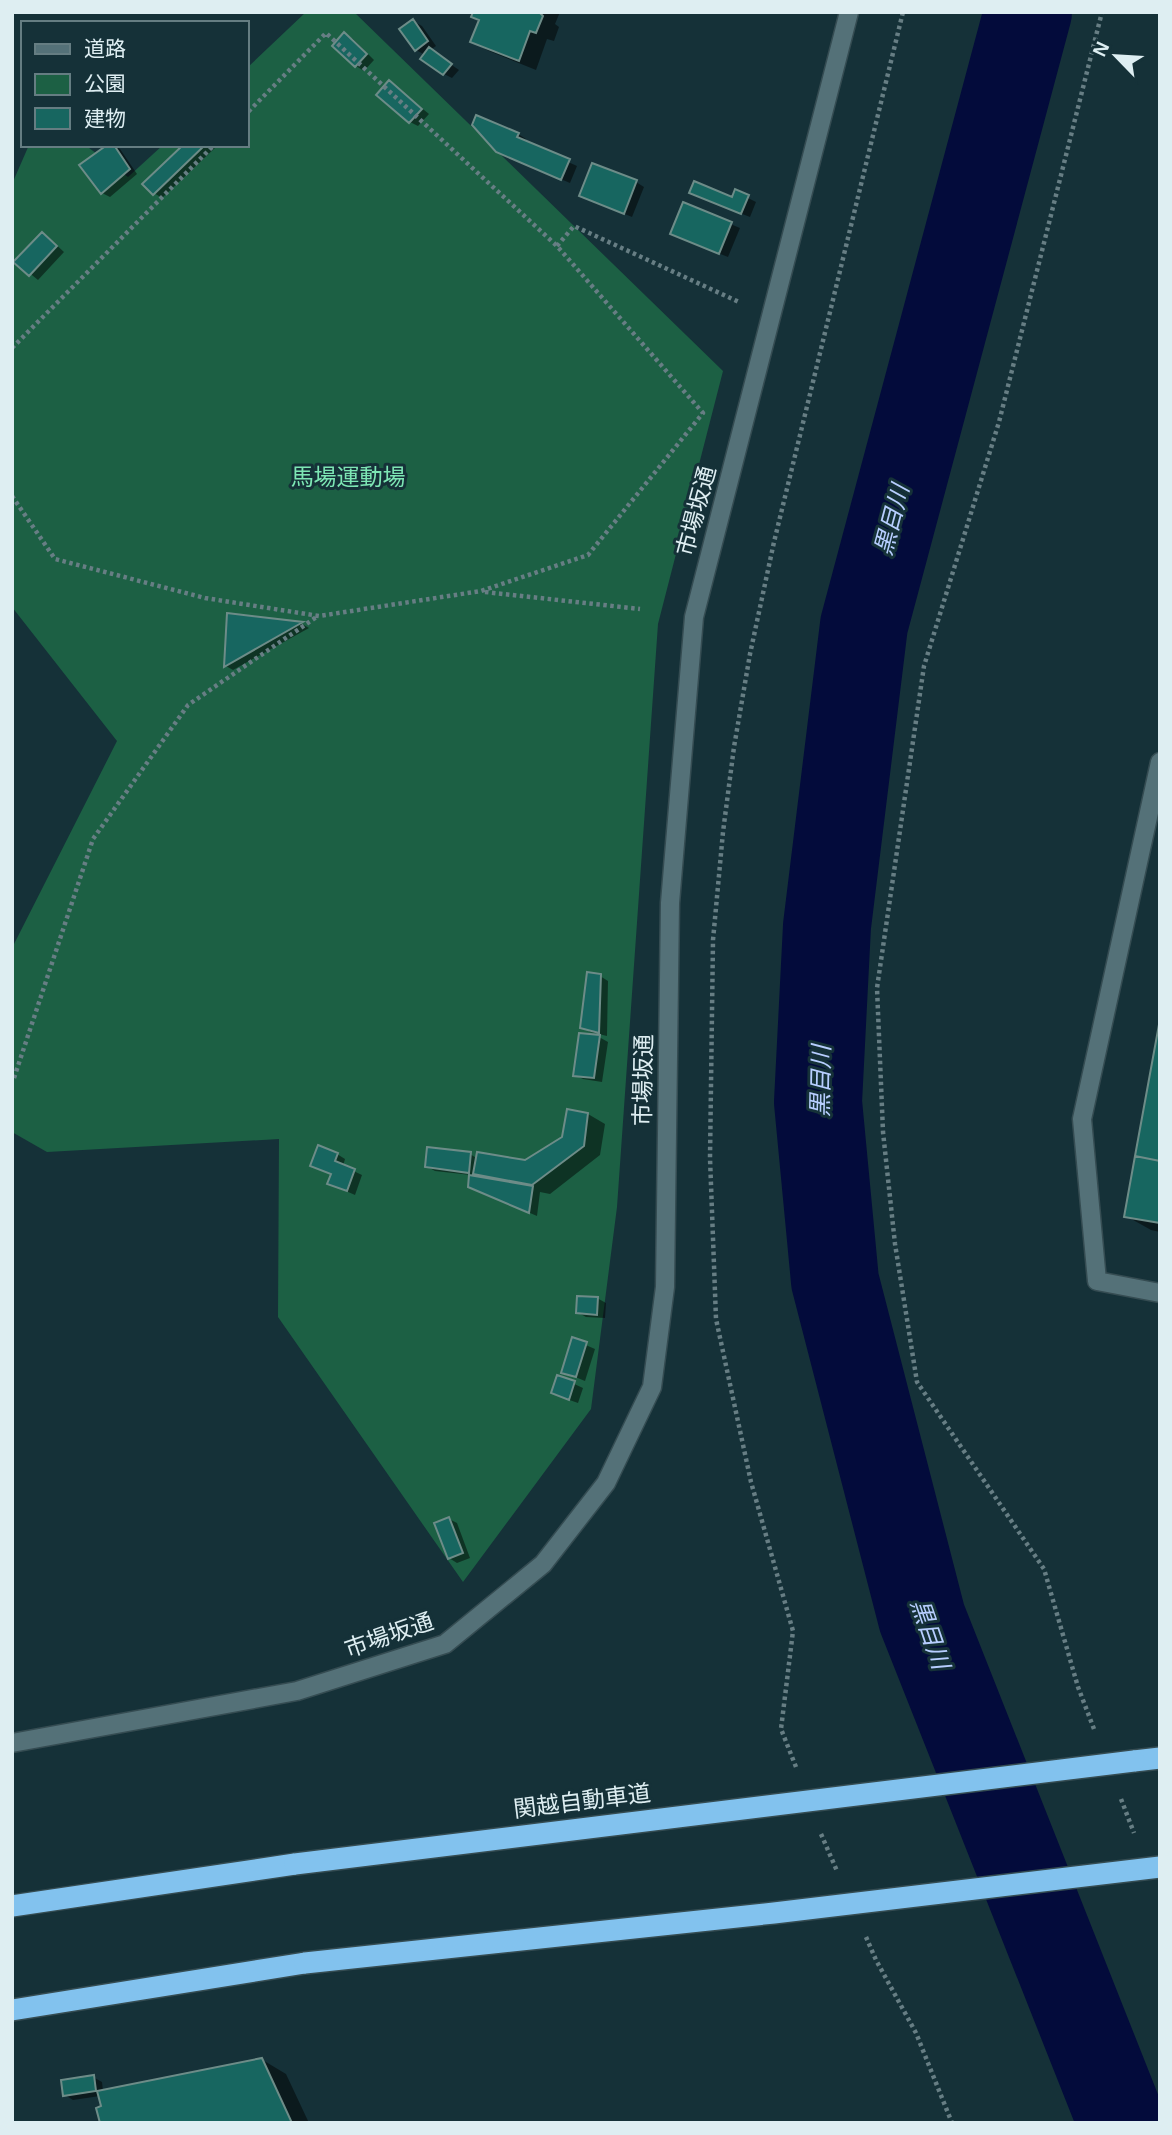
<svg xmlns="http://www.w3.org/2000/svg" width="1172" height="2135" font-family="Helvetica,'Noto Sans JP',sans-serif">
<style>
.green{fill:#1c6044}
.shadow{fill:#0007}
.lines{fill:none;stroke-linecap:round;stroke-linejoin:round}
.river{stroke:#030b3b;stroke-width:88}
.building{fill:#176660;stroke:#6d8c88;stroke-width:2}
.minor-casing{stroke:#354c52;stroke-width:21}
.highway-casing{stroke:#354c52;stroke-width:24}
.path{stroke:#677e84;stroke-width:4.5;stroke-dasharray:3.5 3.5;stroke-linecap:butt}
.minor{stroke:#547178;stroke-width:18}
.highway{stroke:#82c2ee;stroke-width:21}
.highway-bridge-casing{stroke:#354c52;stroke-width:24;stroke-linecap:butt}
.highway-bridge{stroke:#82c2ee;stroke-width:21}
.labels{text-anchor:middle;stroke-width:6;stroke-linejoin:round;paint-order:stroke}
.park-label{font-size:23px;fill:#7de6b4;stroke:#153138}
.street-label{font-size:23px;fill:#deeef2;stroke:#153138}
.water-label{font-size:24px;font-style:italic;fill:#b7ceff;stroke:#153138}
</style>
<rect width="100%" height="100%" fill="#153138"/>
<path class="green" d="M 306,12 L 354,12 L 723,371 L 658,624 L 617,1207 L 591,1409 L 463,1582 L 278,1317 L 279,1139 L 47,1152 L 12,1132 L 12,948 L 117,741 L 12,607 L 12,184 L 29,145 L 85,145 L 128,177 L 163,145 L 247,145 L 247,68 Z"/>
<path class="shadow" d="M 475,12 L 560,12 L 555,24 L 559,27 L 554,41 L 547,39 L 536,70 L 489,51 L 472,42 L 481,21 Z
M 413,21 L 422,26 L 436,46 L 430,50 L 459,70 L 452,78 L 444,74 L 425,55 L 416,50 Z
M 345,34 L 353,39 L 374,60 L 364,71 L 356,66 Z
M 390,82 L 429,114 L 418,126 L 410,122 Z
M 518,134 L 526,139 L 524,142 L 577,166 L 570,183 L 506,156 Z
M 114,145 L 120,149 L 137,174 L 110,197 L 102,193 Z
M 185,145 L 214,145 L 216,147 L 162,198 L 154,193 Z
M 636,182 L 644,187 L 632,217 L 581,196 Z
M 736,192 L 756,202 L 750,217 L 699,197 L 733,199 Z
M 684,205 L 740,228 L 728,257 L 680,238 Z
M 42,234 L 50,239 L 64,252 L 38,280 L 16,262 Z
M 229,615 L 302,624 L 309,628 L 233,670 L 226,666 Z
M 600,976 L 608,981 L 607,1036 L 590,1032 L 582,1027 Z
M 1160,1029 L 1160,1232 L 1151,1230 L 1126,1216 Z
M 599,1037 L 608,1042 L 602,1082 L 583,1079 L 575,1075 Z
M 588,1114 L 605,1124 L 600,1155 L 550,1194 L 540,1192 L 537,1216 L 479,1191 L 471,1175 L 435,1171 L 426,1166 L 470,1154 L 478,1159 L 525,1162 L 564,1138 Z
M 337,1154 L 345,1159 L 343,1166 L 362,1175 L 355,1195 L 330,1184 L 333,1175 L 312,1165 Z
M 597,1298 L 606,1303 L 605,1318 L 586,1317 L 577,1312 Z
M 574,1340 L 595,1349 L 585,1381 L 563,1372 Z
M 559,1377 L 583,1388 L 578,1403 L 561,1397 Z
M 449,1519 L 457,1523 L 470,1558 L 457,1563 L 449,1558 Z
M 261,2059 L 286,2074 L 309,2123 L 102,2123 L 103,2107 L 100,2096 L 73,2100 L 65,2095 L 93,2077 L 102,2082 L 103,2091 Z"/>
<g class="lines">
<path class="river" d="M 1028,12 L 864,625 L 827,926 L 818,1102 L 835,1281 L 922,1618 L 1122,2123"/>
</g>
<path class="building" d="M 473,12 L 539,12 L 543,16 L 536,33 L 530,31 L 519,61 L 470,42 L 479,20 L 471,17 Z
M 413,19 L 428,41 L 415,51 L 399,29 Z
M 344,32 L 367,54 L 355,67 L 332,46 Z
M 429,47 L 452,64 L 443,75 L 420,59 Z
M 389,80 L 422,109 L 409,123 L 376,95 Z
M 476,115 L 519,133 L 517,137 L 570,159 L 561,180 L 496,152 L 472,125 Z
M 107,145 L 114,145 L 130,169 L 101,194 L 79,165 Z
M 183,145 L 205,145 L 153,195 L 142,184 Z
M 592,163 L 637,180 L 624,214 L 579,196 Z
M 694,181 L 732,197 L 735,189 L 749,195 L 741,214 L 689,193 Z
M 683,202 L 732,222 L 719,254 L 670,234 Z
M 42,232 L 57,246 L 29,276 L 13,262 Z
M 227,613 L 303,622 L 224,667 Z
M 587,972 L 601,974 L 599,1033 L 580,1028 Z
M 1160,1019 L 1160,1161 L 1135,1156 Z
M 579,1033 L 600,1035 L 594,1078 L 573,1076 Z
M 567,1109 L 588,1113 L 584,1146 L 532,1185 L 473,1174 L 477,1152 L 525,1160 L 562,1137 Z
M 318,1145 L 338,1153 L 335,1161 L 355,1169 L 347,1191 L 327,1184 L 331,1174 L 310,1166 Z
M 427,1147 L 471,1152 L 469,1173 L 425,1167 Z
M 1135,1156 L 1160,1161 L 1160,1223 L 1124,1217 Z
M 469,1175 L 533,1186 L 529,1213 L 468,1187 Z
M 577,1296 L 598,1297 L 597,1315 L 576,1313 Z
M 572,1337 L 587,1342 L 576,1377 L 561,1373 Z
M 557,1375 L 575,1381 L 569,1400 L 551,1393 Z
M 449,1517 L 463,1553 L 448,1559 L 434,1523 Z
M 262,2058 L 292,2123 L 100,2123 L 96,2108 L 101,2106 L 97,2091 Z
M 94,2075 L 96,2091 L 63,2096 L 61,2080 Z"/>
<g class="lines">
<defs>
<path id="minor" d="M 1160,762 L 1082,1119 L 1097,1281 L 1160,1293
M 12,1743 L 297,1691 L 445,1644 L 543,1564 L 606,1483 L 652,1387 L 665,1287 L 670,903 L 694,617 L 849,12"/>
<path id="highway" d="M 1134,1761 L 1160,1758
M 12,1906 L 295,1864
M 12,2010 L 305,1963"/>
</defs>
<use href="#minor" class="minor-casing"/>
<use href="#highway" class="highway-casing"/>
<path class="path" d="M 557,246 L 574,226 L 739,302
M 12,348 L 214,145
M 12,496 L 55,559 L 205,598 L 319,616 L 481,591 L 588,555 L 703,413 L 557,246 L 326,33 L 247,113
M 485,592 L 640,609
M 14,1078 L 93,839 L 188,705 L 318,616
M 1094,1729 L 1078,1687 L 1044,1569 L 917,1382 L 895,1244 L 883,1132 L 877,988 L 924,666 L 999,422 L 1102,12
M 796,1767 L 781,1729 L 793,1631 L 751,1482 L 716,1319 L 710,1158 L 713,940 L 723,832 L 734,747 L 750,654 L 774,542 L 903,12
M 1121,1799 L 1134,1833
M 821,1834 L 837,1871
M 866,1937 L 876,1960 L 916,2033 L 952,2123"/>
<use href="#minor" class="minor"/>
<use href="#highway" class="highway"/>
<defs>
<path id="highway-bridge" d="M 295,1864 L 1134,1761
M 305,1963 L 774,1913 L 1160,1867"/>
</defs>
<use href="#highway-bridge" class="highway-bridge-casing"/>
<use href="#highway-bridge" class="highway-bridge"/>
</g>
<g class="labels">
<g class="park-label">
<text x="348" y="485">馬場運動場</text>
</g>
<g class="street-label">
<text transform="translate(696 511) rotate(-75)" y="8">市場坂通</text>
<text transform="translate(643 1080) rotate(-89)" y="8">市場坂通</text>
<text transform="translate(389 1635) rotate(-19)" y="8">市場坂通</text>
<text transform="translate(582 1801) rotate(-7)" y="8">関越自動車道</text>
</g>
<g class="water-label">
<text transform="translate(892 520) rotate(-75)" y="8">黒目川</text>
<text transform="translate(821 1081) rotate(-89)" y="8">黒目川</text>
<text transform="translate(930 1634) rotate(71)" y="8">黒目川</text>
</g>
</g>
<rect width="1172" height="2135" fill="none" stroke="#deeef2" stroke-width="28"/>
<rect x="21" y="21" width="228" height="126" fill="#153138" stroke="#657d82" stroke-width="2"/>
<rect x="35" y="44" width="35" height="10" fill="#547178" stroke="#657d82" stroke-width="2"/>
<text x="84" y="56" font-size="21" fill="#deeef2">道路</text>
<rect x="35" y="74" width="35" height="21" fill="#1c6044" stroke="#657d82" stroke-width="2"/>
<text x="84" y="91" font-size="21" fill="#deeef2">公園</text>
<rect x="35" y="108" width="35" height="21" fill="#176660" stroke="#657d82" stroke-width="2"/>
<text x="84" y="126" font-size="21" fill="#deeef2">建物</text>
<g transform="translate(1116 56) rotate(295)" stroke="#153138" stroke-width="5" paint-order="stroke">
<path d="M0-5L12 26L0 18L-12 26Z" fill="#deeef2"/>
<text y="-10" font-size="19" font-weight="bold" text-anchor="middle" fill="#deeef2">N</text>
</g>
</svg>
